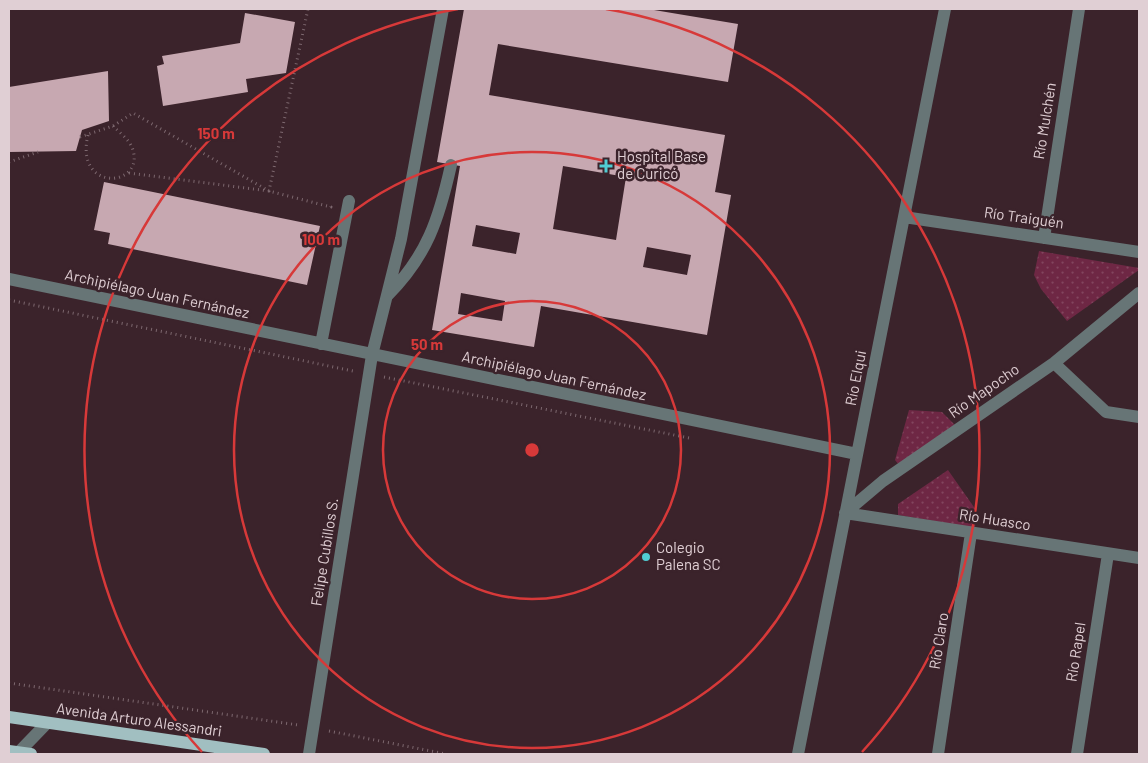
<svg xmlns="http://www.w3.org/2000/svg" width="1148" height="763" font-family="Barlow,sans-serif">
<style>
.grass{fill:url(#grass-dots)}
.building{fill:#c7a8b1;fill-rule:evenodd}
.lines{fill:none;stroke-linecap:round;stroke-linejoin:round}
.path{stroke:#7d686f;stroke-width:3;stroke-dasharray:1 4;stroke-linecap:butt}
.minor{stroke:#677576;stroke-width:12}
.major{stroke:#a1bfc1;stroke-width:12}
.ring{fill:none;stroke:#d73939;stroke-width:2.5}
.poi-dot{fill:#51ccd2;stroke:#3b232b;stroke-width:2}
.labels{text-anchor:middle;stroke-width:5;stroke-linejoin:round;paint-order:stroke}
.street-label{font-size:15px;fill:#e0cfd4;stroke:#3b232b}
.poi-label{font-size:15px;fill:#e0cfd4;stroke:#3b232b;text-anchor:start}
.centre{fill:#d73939;stroke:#3b232b;stroke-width:2.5}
.ring-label{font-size:15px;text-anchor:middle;font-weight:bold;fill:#d73939;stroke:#3b232b;stroke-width:5;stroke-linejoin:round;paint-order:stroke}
</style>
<defs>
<pattern id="grass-dots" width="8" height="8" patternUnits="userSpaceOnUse" patternTransform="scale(1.25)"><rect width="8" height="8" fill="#6e2744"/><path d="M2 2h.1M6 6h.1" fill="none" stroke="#82455e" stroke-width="1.8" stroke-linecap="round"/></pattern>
</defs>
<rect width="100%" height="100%" fill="#3b232b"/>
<path class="grass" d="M 1039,251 L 1139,268 L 1139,270 L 1067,321 L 1041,289 L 1034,275 Z
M 909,410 L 942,412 L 956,426 L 899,465 L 895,460 Z
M 948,470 L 976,510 L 975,528 L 898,515 L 898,504 Z"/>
<path class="building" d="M 464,9 L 648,9 L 738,24 L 728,82 L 498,44 L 489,95 L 725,135 L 715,192 L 731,195 L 707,335 L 541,306 L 534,347 L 432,330 L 460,166 L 437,162 ZM 563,166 L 626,177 L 616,240 L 553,229 ZM 476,225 L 520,233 L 516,254 L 472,246 ZM 647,247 L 691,255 L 687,275 L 643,267 ZM 461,293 L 505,301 L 502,321 L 458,314 Z
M 245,13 L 295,22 L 286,73 L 246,79 L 248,92 L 163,106 L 157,66 L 164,64 L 162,56 L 240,43 Z
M 108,71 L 109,121 L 82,130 L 76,151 L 9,152 L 9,87 Z
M 104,182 L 320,226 L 307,285 L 108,244 L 110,233 L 94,230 Z"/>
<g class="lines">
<path class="path" d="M 88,135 C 74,192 144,188 133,150 C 130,140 120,133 113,126
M 80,137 L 113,126 L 133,113 L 269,191 L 308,9
M 9,162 L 38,152
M 129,173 L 269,191 L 331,207 L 330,208
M 9,300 L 353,371
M 384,377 L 689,438
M 9,683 L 298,725
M 329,731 L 446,754"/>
<path class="minor" d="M 904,217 L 1139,252
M 1044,238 L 1079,9
M 9,279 L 857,454
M 387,296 C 427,256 439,219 451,165
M 321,344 L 349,201
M 1054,363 L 1106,412 L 1139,417
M 845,513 L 883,481 L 1054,363 L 1139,293
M 845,513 L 1139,558
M 17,754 L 47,723
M 309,754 L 372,355 L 401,239 L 443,9
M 798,754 L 945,9
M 938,754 L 971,533
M 1077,754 L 1108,554"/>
<path class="major" d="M 9,717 L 264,754
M 9,751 L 31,754"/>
</g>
<g class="ring">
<circle cx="532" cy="450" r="149"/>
<circle cx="532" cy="450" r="298"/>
<path d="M202 752A447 447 0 0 1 458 9M606 9A447 447 0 0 1 862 752"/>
</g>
<g class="poi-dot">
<path d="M603.5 158.5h5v5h5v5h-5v5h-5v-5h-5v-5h5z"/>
<circle cx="646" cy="557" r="5"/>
</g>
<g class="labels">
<g class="street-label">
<text transform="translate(1045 121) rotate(-81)" y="5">Río Mulchén</text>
<text transform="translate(1024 218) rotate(8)" y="5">Río Traiguén</text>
<text transform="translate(157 294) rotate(12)" y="5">Archipiélago Juan Fernández</text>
<text transform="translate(554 376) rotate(12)" y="5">Archipiélago Juan Fernández</text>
<text transform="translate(856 378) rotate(-79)" y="5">Río Elqui</text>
<text transform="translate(984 391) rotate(-35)" y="5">Río Mapocho</text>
<text transform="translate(995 520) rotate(9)" y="5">Río Huasco</text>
<text transform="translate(325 552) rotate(-81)" y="5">Felipe Cubillos S.</text>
<text transform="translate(939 641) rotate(-81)" y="5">Río Claro</text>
<text transform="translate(1076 652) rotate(-81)" y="5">Río Rapel</text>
<text transform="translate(139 720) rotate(8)" y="5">Avenida Arturo Alessandri</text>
</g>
<g class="poi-label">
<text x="617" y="162">Hospital Base<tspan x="617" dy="17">de Curicó</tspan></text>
<text x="656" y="553">Colegio<tspan x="656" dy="17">Palena SC</tspan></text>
</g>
</g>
<circle cx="532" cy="450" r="8" class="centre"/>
<g class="ring-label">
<text x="216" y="139">150 m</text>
<text x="321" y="245">100 m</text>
<text x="427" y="350">50 m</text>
</g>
<rect width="1148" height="763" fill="none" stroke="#e0cfd4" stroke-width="20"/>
</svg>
